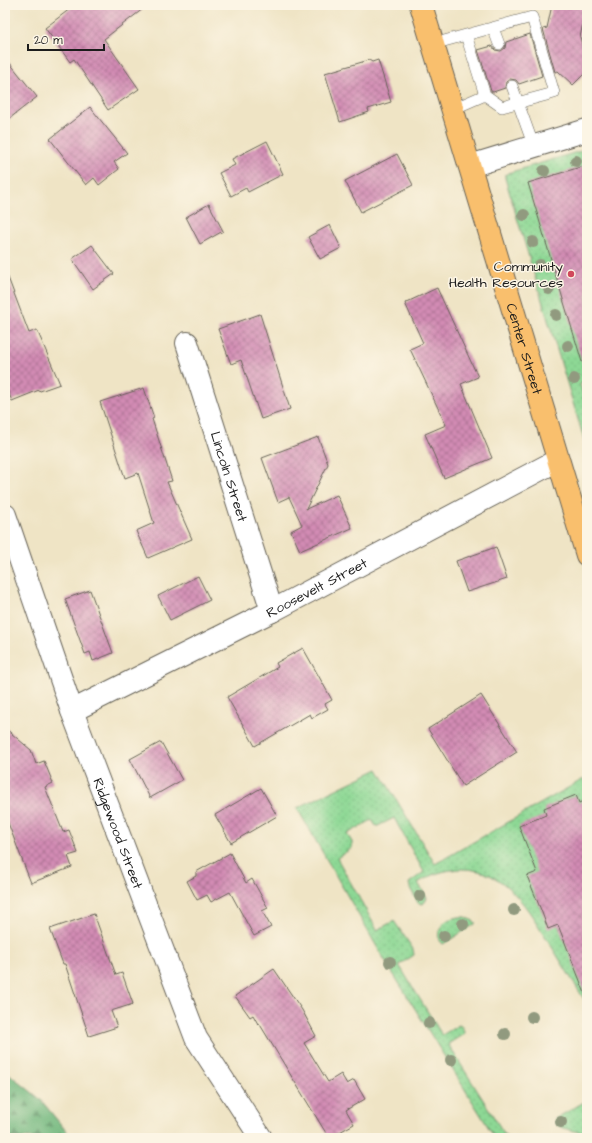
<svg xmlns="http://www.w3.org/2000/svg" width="592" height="1143" font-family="'Architects Daughter',sans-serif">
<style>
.grass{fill:url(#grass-dots);stroke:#547a58}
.forest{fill:url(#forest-firs);stroke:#476a4d}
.building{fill:url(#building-cross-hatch)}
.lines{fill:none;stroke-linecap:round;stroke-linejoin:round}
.service-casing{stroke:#666257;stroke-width:12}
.minor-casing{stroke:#666257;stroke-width:24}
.primary-casing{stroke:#666257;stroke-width:24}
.service{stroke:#fff;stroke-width:11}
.minor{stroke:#fff;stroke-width:22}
.primary{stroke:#f9bf6d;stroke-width:22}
.tree{fill:#919a7f}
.poi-dot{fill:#d1495b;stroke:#fcf5e5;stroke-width:1.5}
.labels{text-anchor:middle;stroke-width:3;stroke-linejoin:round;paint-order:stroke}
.poi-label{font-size:14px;fill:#1c1c1c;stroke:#fcf5e5;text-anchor:end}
.street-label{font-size:14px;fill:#1c1c1c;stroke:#fcf5e5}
</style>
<defs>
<pattern id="grass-dots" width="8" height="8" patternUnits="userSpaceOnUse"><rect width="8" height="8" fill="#8dd894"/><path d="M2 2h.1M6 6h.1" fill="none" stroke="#79b97f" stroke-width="1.8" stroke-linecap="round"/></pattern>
<pattern id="forest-firs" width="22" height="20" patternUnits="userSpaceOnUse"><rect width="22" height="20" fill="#72b87e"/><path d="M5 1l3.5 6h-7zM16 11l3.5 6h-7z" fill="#5d9566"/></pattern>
<pattern id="building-cross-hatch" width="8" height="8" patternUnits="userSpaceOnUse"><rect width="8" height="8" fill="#d28bb4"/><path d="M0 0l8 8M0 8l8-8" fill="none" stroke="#aa7192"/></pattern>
</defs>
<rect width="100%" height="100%" fill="#fcf5e5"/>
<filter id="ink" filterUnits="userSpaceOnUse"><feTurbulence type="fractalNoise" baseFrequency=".025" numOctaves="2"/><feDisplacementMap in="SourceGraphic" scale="8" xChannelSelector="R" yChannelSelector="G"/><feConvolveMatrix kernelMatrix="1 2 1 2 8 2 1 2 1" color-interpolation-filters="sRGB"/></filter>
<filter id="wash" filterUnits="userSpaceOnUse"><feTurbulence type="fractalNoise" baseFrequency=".012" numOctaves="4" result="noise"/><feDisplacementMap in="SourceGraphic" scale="16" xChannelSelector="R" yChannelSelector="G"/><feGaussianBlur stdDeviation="0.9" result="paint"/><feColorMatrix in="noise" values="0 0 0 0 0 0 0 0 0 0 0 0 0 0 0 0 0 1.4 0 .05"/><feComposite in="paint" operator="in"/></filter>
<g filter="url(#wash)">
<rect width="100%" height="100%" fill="#efe4c5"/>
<path class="grass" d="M 587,149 L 587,381 L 580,384 L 587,407 L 587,449 L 505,178 L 505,175 L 508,173 Z
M 378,769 L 435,864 L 587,777 L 587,1004 C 575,984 562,964 550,944 C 529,911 506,868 461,869 C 444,870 431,874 418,883 L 427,898 L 425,902 L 423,904 L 418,903 L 410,888 L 409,883 L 424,872 L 394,818 L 378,826 L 376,826 L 372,820 L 347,834 L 352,842 L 352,848 L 337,858 L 377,930 L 394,921 L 413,949 L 414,955 L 399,965 L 442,1035 L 459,1025 L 462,1027 L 464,1032 L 464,1034 L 448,1044 L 507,1138 L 495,1138 L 381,954 L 297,808 Z
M 458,917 L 466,917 L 475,922 L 475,924 L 443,944 C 434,937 440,924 448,920 C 451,918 455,918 458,917 Z
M 584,1102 L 587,1103 L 587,1134 L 563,1128 L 557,1125 L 555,1119 Z"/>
<path class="forest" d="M 5,1069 L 7,1072 L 40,1099 L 72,1138 L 5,1138 Z"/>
<g id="blocks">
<path class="building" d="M 75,5 L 148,5 L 104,39 L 139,89 L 108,110 L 74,59 L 70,62 L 45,28 Z
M 552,5 L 587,5 L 580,37 L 583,48 L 587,52 L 587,71 L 573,85 L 558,71 L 555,72 L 543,29 L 547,28 Z
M 530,34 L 542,76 L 519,84 L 516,80 L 510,79 L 506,82 L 505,88 L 493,92 L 491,91 L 478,50 L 492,46 L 495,50 L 501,51 L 505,48 L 506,42 Z
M 5,57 L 37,97 L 5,122 Z
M 369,60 L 372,62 L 378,60 L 391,102 L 368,109 L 369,112 L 340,122 L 325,73 Z
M 90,107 L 127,153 L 114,162 L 119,169 L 99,185 L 94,178 L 86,185 L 50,139 Z
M 267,141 L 283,174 L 248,192 L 246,188 L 231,196 L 219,173 L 235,165 L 232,159 Z
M 397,154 L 413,185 L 361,212 L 345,181 Z
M 587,165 L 587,362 L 582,362 L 528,183 Z
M 209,204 L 223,231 L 200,244 L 186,217 Z
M 330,225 L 341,248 L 320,259 L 308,237 Z
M 92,245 L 114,274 L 93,289 L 72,259 Z
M 5,275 L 7,275 L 29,333 L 37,330 L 60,384 L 40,391 L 39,390 L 12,401 L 5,384 Z
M 437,288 L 478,377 L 461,384 L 492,458 L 444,478 L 425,434 L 446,425 L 410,349 L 423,343 L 405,303 Z
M 260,314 L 290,409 L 261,419 L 241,360 L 231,364 L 218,329 Z
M 144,388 L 154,418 L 152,419 L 172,481 L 167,482 L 192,539 L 148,558 L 136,531 L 154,523 L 138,473 L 125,478 L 100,402 Z
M 318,437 L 328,464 L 306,509 L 337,495 L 352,528 L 300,551 L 291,531 L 302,525 L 289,497 L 278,502 L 262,458 Z
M 496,547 L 507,579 L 467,592 L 456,561 Z
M 198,576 L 210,600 L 170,620 L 158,596 Z
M 90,590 L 113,653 L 93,661 L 90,652 L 85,654 L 65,599 Z
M 303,648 L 332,700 L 325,704 L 328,709 L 312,718 L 310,714 L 255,746 L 227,697 L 278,667 L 276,663 Z
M 481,695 L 517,752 L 463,786 L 428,729 Z
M 5,728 L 31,750 L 36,764 L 44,761 L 53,783 L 45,787 L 63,832 L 69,830 L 78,853 L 68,856 L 72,867 L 31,883 L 5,815 Z
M 161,742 L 182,780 L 150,798 L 130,759 Z
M 261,788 L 277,816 L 231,843 L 215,815 Z
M 576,795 L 579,803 L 587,799 L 587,996 L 586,996 L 558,925 L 548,929 L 541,910 L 527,876 L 537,872 L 519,826 L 546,815 L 544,808 Z
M 230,853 L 246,883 L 252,879 L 268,908 L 262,911 L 271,927 L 254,936 L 230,892 L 211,902 L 207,895 L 197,900 L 187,881 L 196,876 L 196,872 Z
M 94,914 L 116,975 L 122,973 L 133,1004 L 111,1011 L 117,1027 L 89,1036 L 65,964 L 63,964 L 50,929 Z
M 274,969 L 302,1010 L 316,1036 L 304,1043 L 328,1082 L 341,1074 L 347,1084 L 354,1080 L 365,1099 L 346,1110 L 354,1124 L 329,1138 L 259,1023 L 258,1024 L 253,1015 L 250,1017 L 235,996 Z"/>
</g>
</g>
<g filter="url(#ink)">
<use href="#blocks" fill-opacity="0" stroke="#666257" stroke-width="1"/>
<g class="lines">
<defs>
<path id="service" d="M 493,28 L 499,44
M 466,35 L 532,17 L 554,93 L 502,107 L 485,95
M 433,44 L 466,35 L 485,95 L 453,109
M 512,86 L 534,147"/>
<g id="minor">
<path d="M 470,166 L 587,130"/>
<path id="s1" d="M 187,343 L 272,611"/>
<path id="s2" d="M 5,515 L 72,711 L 196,1038 L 261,1138"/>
<path id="s3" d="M 72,711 L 272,611 L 558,460"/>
</g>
<g id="primary">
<path id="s4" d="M 421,5 L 587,555"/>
</g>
</defs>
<use href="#service" class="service-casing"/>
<use href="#minor" class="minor-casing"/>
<use href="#primary" class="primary-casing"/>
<use href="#service" class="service"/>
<use href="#minor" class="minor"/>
<use href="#primary" class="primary"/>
</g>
<g class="tree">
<circle cx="576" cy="161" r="6"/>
<circle cx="544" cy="171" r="6"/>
<circle cx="524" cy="215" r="6"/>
<circle cx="533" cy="242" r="6"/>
<circle cx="540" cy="265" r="6"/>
<circle cx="549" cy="289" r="6"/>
<circle cx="556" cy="315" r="6"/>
<circle cx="568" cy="346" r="6"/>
<circle cx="574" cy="379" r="6"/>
<circle cx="420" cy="896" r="6"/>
<circle cx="514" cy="910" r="6"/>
<circle cx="463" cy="924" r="6"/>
<circle cx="444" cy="936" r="6"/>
<circle cx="390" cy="962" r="6"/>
<circle cx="532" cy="1017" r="6"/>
<circle cx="429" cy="1023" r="6"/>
<circle cx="505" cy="1034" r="6"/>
<circle cx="451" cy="1060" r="6"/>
<circle cx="561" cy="1122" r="6"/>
</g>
</g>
<circle class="poi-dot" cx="571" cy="274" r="4"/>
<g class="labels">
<g class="poi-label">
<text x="563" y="271">Community<tspan x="563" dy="16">Health Resources</tspan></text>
</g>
<g class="street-label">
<text dy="5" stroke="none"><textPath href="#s4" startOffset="359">Center Street</textPath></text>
<text dy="5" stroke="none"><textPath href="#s1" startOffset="140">Lincoln Street</textPath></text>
<text dy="5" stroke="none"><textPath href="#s3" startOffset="274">Roosevelt Street</textPath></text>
<text dy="5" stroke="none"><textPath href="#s2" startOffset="338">Ridgewood Street</textPath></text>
</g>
</g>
<rect width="592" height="1143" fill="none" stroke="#fcf5e5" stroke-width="20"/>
<path d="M28 44v6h76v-6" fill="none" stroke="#1c1c1c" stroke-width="2"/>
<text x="34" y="44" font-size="12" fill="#1c1c1c" stroke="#fcf5e5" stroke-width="3" paint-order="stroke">20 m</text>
</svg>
